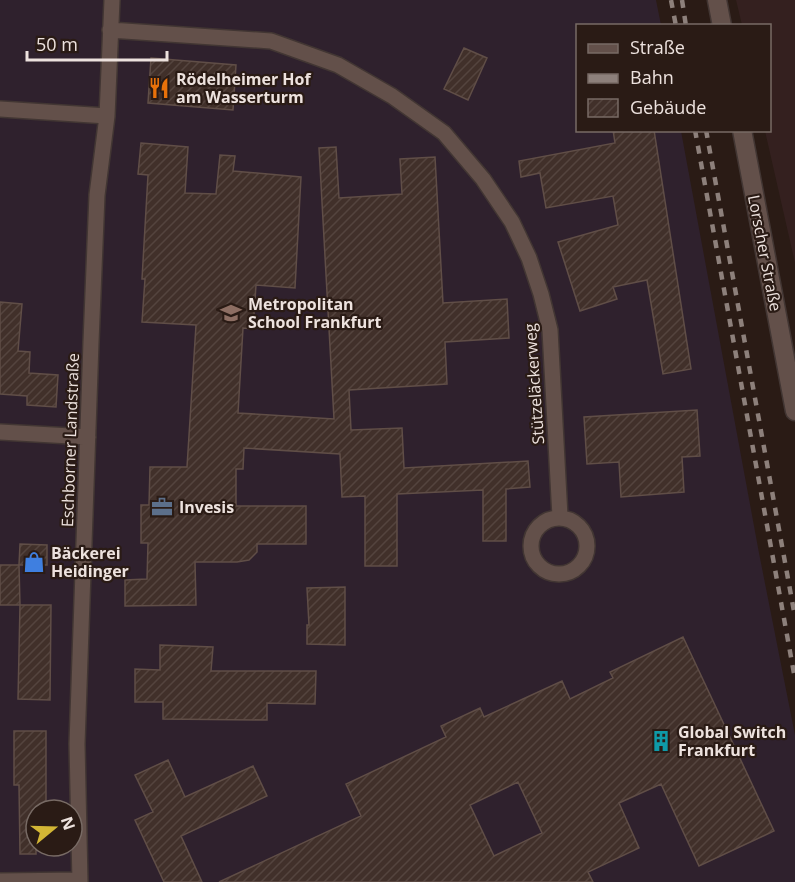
<svg xmlns="http://www.w3.org/2000/svg" width="795" height="882" font-family="'Open Sans',sans-serif">
<style>
.commercial{fill:#34201f}
.industrial{fill:#2f212d;fill-rule:evenodd}
.building{fill:url(#building-hatch);stroke:#604e47;stroke-width:1.5;fill-rule:evenodd}
.lines{fill:none;stroke-linecap:round;stroke-linejoin:round}
.street-casing{stroke:#423633;stroke-width:18}
.secondary-casing{stroke:#423633;stroke-width:21}
.street{stroke:#63504a;stroke-width:15}
.secondary{stroke:#63504a;stroke-width:18}
.rail{stroke:#8d807b;stroke-width:4.5;stroke-dasharray:8 8;stroke-linecap:butt}
.labels{text-anchor:middle;stroke-width:4.5;stroke-linejoin:round;paint-order:stroke}
.poi-label{font-size:16px;font-weight:bold;fill:#ede2de;stroke:#2a1b15;text-anchor:start}
.street-label{font-size:16px;fill:#ede2de;stroke:#2a1b15}
</style>
<defs>
<pattern id="building-hatch" width="6" height="6" patternUnits="userSpaceOnUse" patternTransform="scale(1.5)"><rect width="6" height="6" fill="#41302a"/><path d="M-1 1l2-2M0 6l6-6M5 7l2-2" fill="none" stroke="#54443e"/></pattern>
</defs>
<rect width="100%" height="100%" fill="#2a1b15"/>
<path class="commercial" d="M 736,0 L 795,0 L 795,263 L 765,131 L 770,130 L 770,26 L 742,25 Z"/>
<path class="industrial" d="M 0,0 L 656,0 L 661,25 L 578,26 L 578,130 L 681,131 L 759,553 L 795,735 L 795,882 L 0,882 ZM 36,810 L 72,810 L 72,846 L 36,846 Z"/>
<path class="building" d="M 464,48 L 487,58 L 468,100 L 444,89 Z
M 151,58 L 236,65 L 233,110 L 148,103 Z
M 613,130 L 654,130 L 691,369 L 663,374 L 647,280 L 613,287 L 617,299 L 580,311 L 558,242 L 618,225 L 613,196 L 546,208 L 540,173 L 521,177 L 519,161 L 615,143 Z
M 141,143 L 188,147 L 185,193 L 216,194 L 220,155 L 235,156 L 233,171 L 301,177 L 295,288 L 256,285 L 253,329 L 243,328 L 238,413 L 334,419 L 319,148 L 336,147 L 339,198 L 402,194 L 400,159 L 435,157 L 443,303 L 507,299 L 509,338 L 445,342 L 447,384 L 349,390 L 351,430 L 402,428 L 404,468 L 528,461 L 530,487 L 506,489 L 506,541 L 483,541 L 483,490 L 397,494 L 397,566 L 365,566 L 365,496 L 342,497 L 340,454 L 244,448 L 243,469 L 236,469 L 236,506 L 306,506 L 306,544 L 257,544 L 257,552 L 249,560 L 237,562 L 195,562 L 196,605 L 125,606 L 125,580 L 147,579 L 148,543 L 141,543 L 141,505 L 149,505 L 150,467 L 187,467 L 196,325 L 142,322 L 145,279 L 142,279 L 148,175 L 138,174 Z
M 0,302 L 22,304 L 18,351 L 30,352 L 29,373 L 58,375 L 56,407 L 27,405 L 27,396 L 0,394 Z
M 697,410 L 700,456 L 682,457 L 684,492 L 621,497 L 619,462 L 587,464 L 584,417 Z
M 20,544 L 47,545 L 47,565 L 19,565 Z
M 0,565 L 19,565 L 20,605 L 0,605 Z
M 345,587 L 345,645 L 307,644 L 307,625 L 309,625 L 307,588 Z
M 20,605 L 51,605 L 50,700 L 18,699 Z
M 683,637 L 774,831 L 699,866 L 661,784 L 619,803 L 639,848 L 588,872 L 593,882 L 219,882 L 361,816 L 346,784 L 446,737 L 441,726 L 480,708 L 484,717 L 562,681 L 570,699 L 613,678 L 610,672 ZM 518,782 L 542,833 L 494,856 L 470,805 Z
M 160,645 L 213,647 L 211,671 L 316,671 L 315,704 L 267,703 L 267,720 L 163,719 L 163,702 L 135,702 L 135,669 L 160,670 Z
M 14,731 L 46,731 L 46,810 L 36,810 L 36,854 L 20,854 L 19,785 L 14,785 Z
M 168,760 L 185,797 L 253,766 L 267,796 L 181,836 L 202,882 L 164,882 L 135,820 L 153,812 L 135,775 Z"/>
<g class="lines">
<defs>
<path id="street" d="M 110,30 L 271,41 L 338,65 L 392,96 L 444,133 L 483,179 L 512,222 L 529,258 L 541,294 L 550,330 L 560,517
M 0,109 L 107,116
M 0,432 L 88,437
M531 546a28 28 0 1 1 56 0a28 28 0 1 1-56 0Z
M 0,881 L 80,880
M 80,882 L 77,744 L 91,342 L 97,195 L 107,116 L 112,0"/>
<path id="secondary" d="M 717,0 L 722,26
M 742,130 L 795,411"/>
</defs>
<use href="#street" class="street-casing"/>
<use href="#secondary" class="secondary-casing"/>
<use href="#street" class="street"/>
<use href="#secondary" class="secondary"/>
<path class="rail" d="M 671,0 L 676,26
M 682,0 L 686,26
M 695,130 L 795,679
M 706,130 L 795,617"/>
</g>
<defs>
<symbol id="restaurant-bare" viewBox="-9 -9 18 18"><path d="M-5-6h1v4h1v-4h1v4h1v-4h1v5L-1.5 .5V6h-2V.5L-5-1ZM5-6V6H3V1.5H1.5Q1.5-4 5-6Z" fill="#e8710a" stroke="#2a1b15" stroke-width="2.5" paint-order="stroke"/></symbol>
<symbol id="school-bare" viewBox="-9 -9 18 18"><path d="M0-5L7-2L0 1L-7-2ZM-4 1L0 2.5L4 1V4Q0 6-4 4Z" fill="#8d6e63" stroke="#2a1b15" stroke-width="2.5" paint-order="stroke"/></symbol>
<symbol id="office-bare" viewBox="-9 -9 18 18"><path d="M-6-3h4V-5.5h4V-3h4V5H-6ZM-1-4.5V-3h2v-1.5ZM-6 0V1H6V0Z" fill="#5c6f8a" stroke="#2a1b15" stroke-width="2.5" paint-order="stroke"/></symbol>
<symbol id="shop-bare" viewBox="-9 -9 18 18"><path d="M-5-2.5h2.3a2.7 3.5 0 0 1 5.4 0H5L5.5 6h-11ZM-1.5-2.5h3a1.5 2.3 0 0 0-3 0Z" fill="#3f7fe0" stroke="#2a1b15" stroke-width="2.5" paint-order="stroke"/></symbol>
<symbol id="building-bare" viewBox="-9 -9 18 18"><path d="M-4-6H4V6H1V3H-1V6H-4ZM-2.5-4.3h1.7v1.8h-1.7ZM.8-4.3h1.7v1.8H.8ZM-2.5-1h1.7V.8h-1.7ZM.8-1h1.7V.8H.8Z" fill="#0f9aa8" stroke="#2a1b15" stroke-width="2.5" paint-order="stroke"/></symbol>
</defs>
<g fill-rule="evenodd">
<use href="#restaurant-bare" x="144" y="73" width="30" height="30"/>
<use href="#school-bare" x="216" y="298" width="30" height="30"/>
<use href="#office-bare" x="147" y="492" width="30" height="30"/>
<use href="#shop-bare" x="19" y="547" width="30" height="30"/>
<use href="#building-bare" x="646" y="726" width="30" height="30"/>
</g>
<g class="labels">
<g class="poi-label">
<text x="176" y="85">Rödelheimer Hof<tspan x="176" dy="18">am Wasserturm</tspan></text>
<text x="248" y="310">Metropolitan<tspan x="248" dy="18">School Frankfurt</tspan></text>
<text x="179" y="513">Invesis</text>
<text x="51" y="559">Bäckerei<tspan x="51" dy="18">Heidinger</tspan></text>
<text x="678" y="738">Global Switch<tspan x="678" dy="18">Frankfurt</tspan></text>
</g>
<g class="street-label">
<text transform="translate(765 253) rotate(79)" y="6">Lorscher Straße</text>
<text transform="translate(534 384) rotate(-94)" y="6">Stützeläckerweg</text>
<text transform="translate(70 440) rotate(-88)" y="6">Eschborner Landstraße</text>
</g>
</g>
<rect x="576" y="24" width="195" height="108" fill="#2a1b15" stroke="#786b65" stroke-width="1.5"/>
<rect x="588" y="44" width="30" height="9" fill="#63504a" stroke="#786b65" stroke-width="1.5"/>
<text x="630" y="54" font-size="18" fill="#ede2de">Straße</text>
<rect x="588" y="74" width="30" height="9" fill="#8d807b" stroke="#786b65" stroke-width="1.5"/>
<text x="630" y="84" font-size="18" fill="#ede2de">Bahn</text>
<rect x="588" y="99" width="30" height="18" fill="url(#building-hatch)" stroke="#786b65" stroke-width="1.5"/>
<text x="630" y="114" font-size="18" fill="#ede2de">Gebäude</text>
<g transform="translate(54 828) rotate(71)"><circle r="28" fill="#2a1b15" stroke="#786b65" stroke-width="1.5"/>
<path d="M0-4.5L10 22L0 15L-10 22Z" fill="#d3b635"/>
<text y="-9" font-size="16" font-weight="bold" text-anchor="middle" fill="#ede2de">N</text>
</g>
<path d="M27 51v9h140v-9" fill="none" stroke="#ede2de" stroke-width="3"/>
<text x="36" y="51" font-size="18" fill="#ede2de" stroke="#2a1b15" stroke-width="4.5" paint-order="stroke">50 m</text>
</svg>
